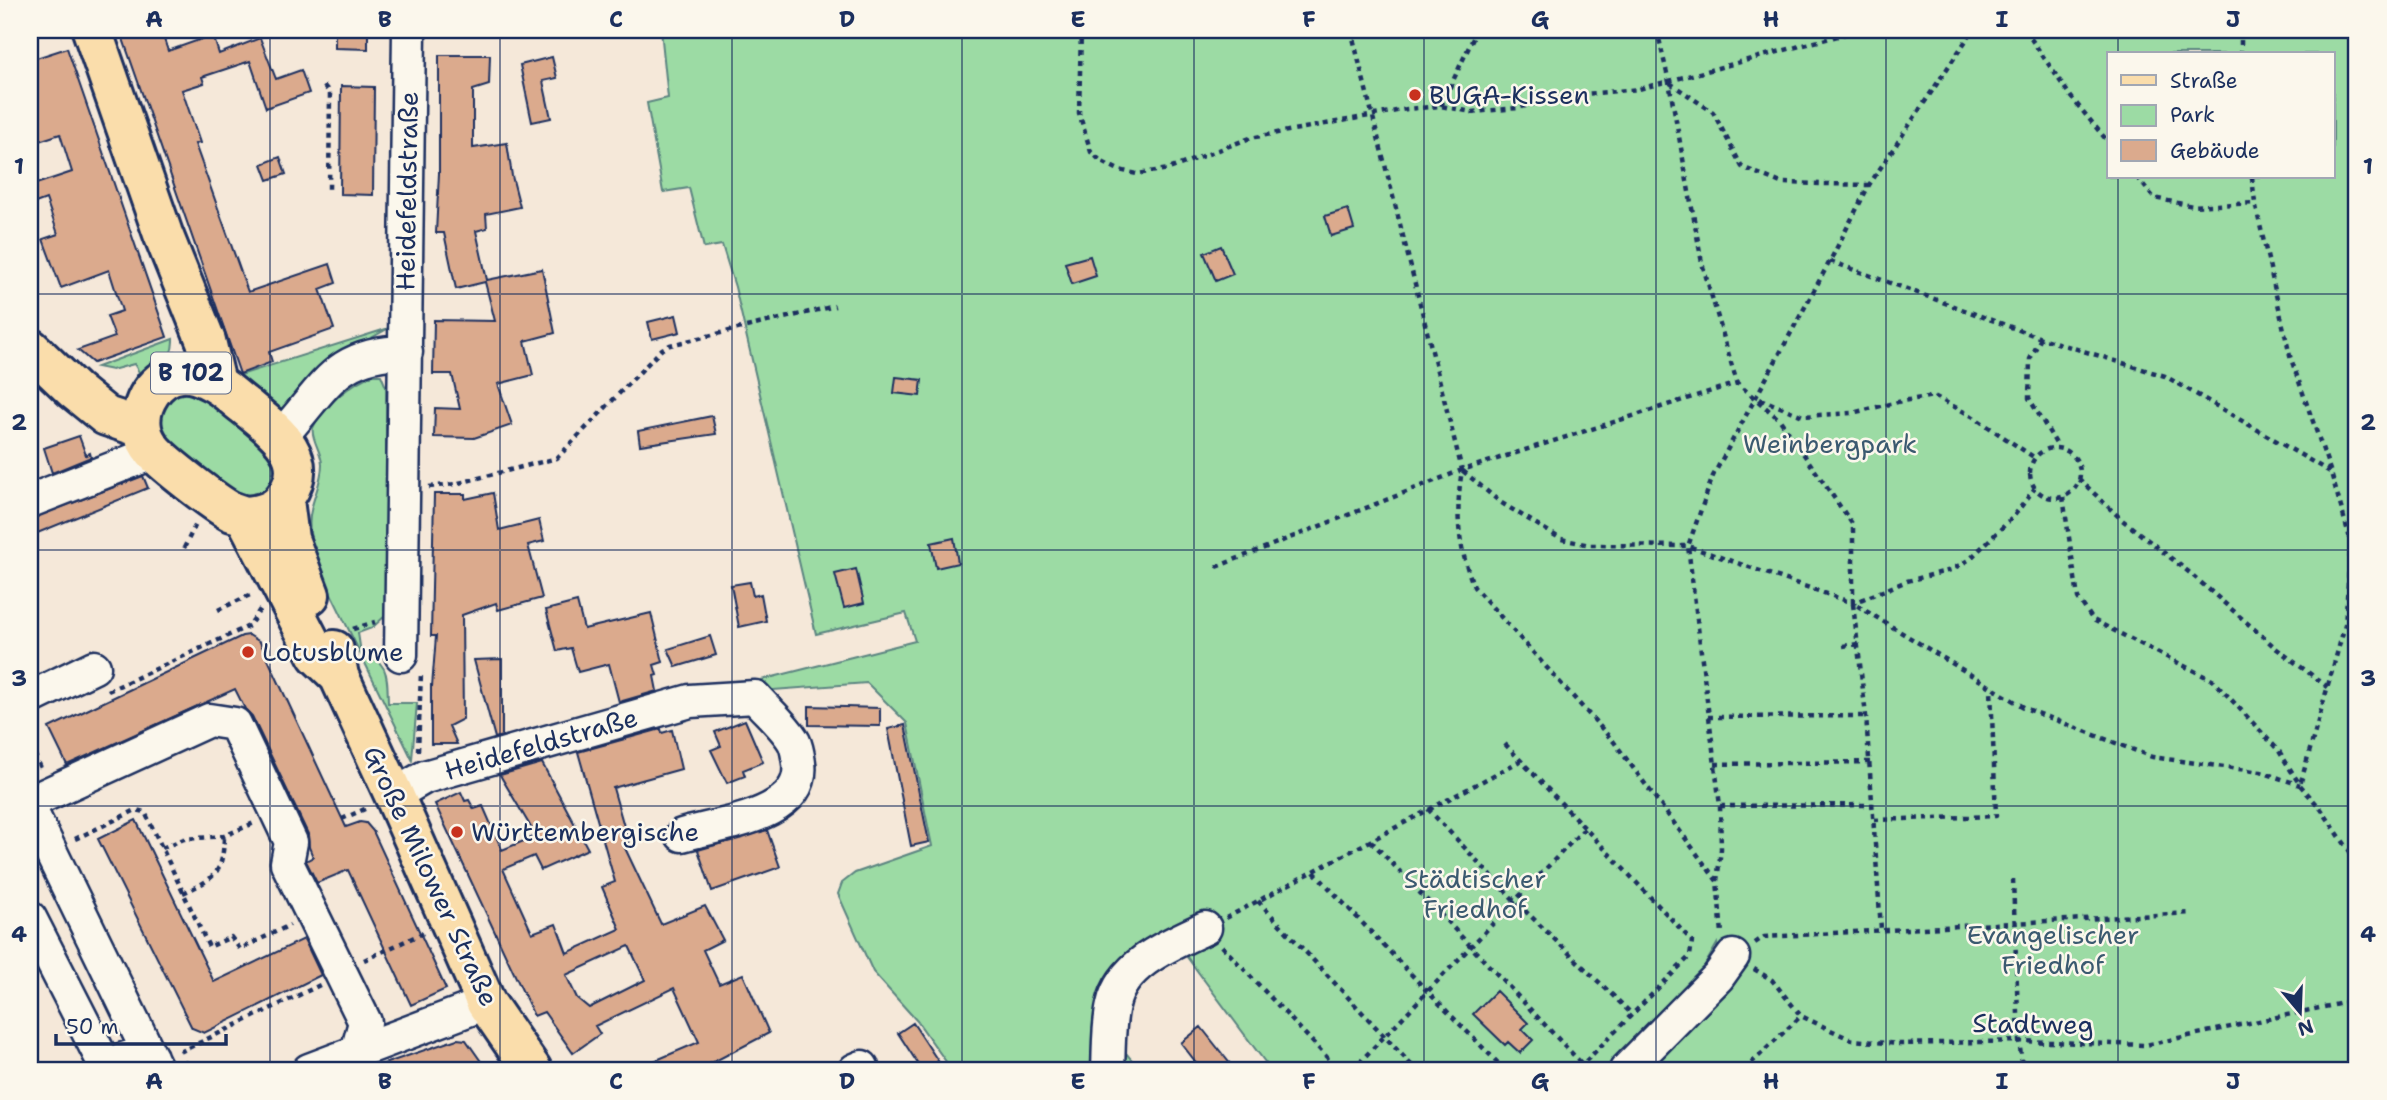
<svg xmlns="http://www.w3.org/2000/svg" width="2387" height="1100" font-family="'Shantell Sans',sans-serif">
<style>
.green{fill:#9cdba4;stroke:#5c8581;stroke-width:2;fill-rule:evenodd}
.building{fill:#dbaa8d;stroke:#1b2f5e;stroke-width:2;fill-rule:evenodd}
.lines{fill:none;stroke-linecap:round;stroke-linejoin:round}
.minor-casing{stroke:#1b2f5e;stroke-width:37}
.major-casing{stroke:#1b2f5e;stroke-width:44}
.path{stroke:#1b2f5e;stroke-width:4.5;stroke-dasharray:5 5;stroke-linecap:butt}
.minor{stroke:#fbf7ec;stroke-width:32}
.major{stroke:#faddab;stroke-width:38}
.grid{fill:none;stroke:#1b2f5e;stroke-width:2;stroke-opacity:0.55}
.poi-dot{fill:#c8321e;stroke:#fbf7ec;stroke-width:2.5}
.labels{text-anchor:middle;stroke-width:5;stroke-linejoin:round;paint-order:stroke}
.shield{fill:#fbf7ec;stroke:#5e6b89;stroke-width:2}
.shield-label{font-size:24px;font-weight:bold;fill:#1b2f5e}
.poi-label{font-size:26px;fill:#1b2f5e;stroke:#fbf7ec;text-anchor:start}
.street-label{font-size:26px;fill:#1b2f5e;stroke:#fbf7ec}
.park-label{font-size:26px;fill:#3b5a70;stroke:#fbf7ec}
.neatline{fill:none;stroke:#1b2f5e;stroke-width:2.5}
.grid-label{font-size:23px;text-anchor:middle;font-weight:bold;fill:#1b2f5e}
</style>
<rect width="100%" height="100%" fill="#f5e8d9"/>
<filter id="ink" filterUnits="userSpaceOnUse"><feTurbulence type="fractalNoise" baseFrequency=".0143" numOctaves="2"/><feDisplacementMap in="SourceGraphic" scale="14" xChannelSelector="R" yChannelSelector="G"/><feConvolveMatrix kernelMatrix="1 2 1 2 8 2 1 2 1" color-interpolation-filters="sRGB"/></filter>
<g filter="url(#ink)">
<path class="green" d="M 661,30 L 2351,30 L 2357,180 L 2357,1070 L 1645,1070 L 1721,993 L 1717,944 L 1690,991 L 1614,1070 L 1271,1070 L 1175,941 L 1115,1005 L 1112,1036 L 1140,1070 L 952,1070 L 917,1021 L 873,972 L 838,894 L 842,883 L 855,873 L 932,846 L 907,723 L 867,683 L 760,691 L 757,681 L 915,641 L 906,613 L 816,634 L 735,287 L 722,245 L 704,248 L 689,188 L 663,192 L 647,103 L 668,98 ZM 2109,54 L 2333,54 L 2333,177 L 2109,177 Z
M 389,328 L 339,356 L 281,414 L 231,378 Z
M 173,339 C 174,361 153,380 132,383 L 139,372 L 134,364 L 112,370 L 97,367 Z
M 373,375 L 381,375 L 386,387 L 386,615 L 372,628 L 358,633 L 361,653 C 390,662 387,676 388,703 L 417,703 L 412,759 L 317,565 C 312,545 306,526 312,506 C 316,491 322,479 322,464 C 322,453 310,437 313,428 C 321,407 354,381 373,375 Z
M 184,391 L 200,393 L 272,451 L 278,476 L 266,492 L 250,498 L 236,494 L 169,440 C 154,416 157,402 184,391 Z"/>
<path class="building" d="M 120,30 L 161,30 L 168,51 L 213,35 L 219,54 L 260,38 L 276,79 L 301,70 L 309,93 L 266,108 L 250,61 L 202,77 L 204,83 L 182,90 L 200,143 L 195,144 L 248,292 L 330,264 L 336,283 L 320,289 L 334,329 L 269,352 L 272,362 L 240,374 Z
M 335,30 L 368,30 L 368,49 L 335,48 Z
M 67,48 L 167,337 L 93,363 L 78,350 L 115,337 L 107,316 L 122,311 L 109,270 L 61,288 L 43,239 L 58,234 L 46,199 L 30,205 L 30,186 L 72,172 L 60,134 L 30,144 L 30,60 Z
M 439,55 L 490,55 L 489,85 L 473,90 L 473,148 L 507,143 L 512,176 L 520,207 L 486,214 L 487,228 L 476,231 L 487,280 L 542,269 L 555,333 L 525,341 L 533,375 L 498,384 L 512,425 L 474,438 L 434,437 L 435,408 L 460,409 L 452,374 L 433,374 L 434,320 L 495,321 L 485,282 L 456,289 L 444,233 L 436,233 L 439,173 Z
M 552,57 L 557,78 L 543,81 L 551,118 L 532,122 L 520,65 Z
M 341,86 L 374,87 L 373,195 L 340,194 Z
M 280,157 L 286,174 L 268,180 L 262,164 Z
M 1348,209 L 1354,229 L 1331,236 L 1325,216 Z
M 1221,246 L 1233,274 L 1216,281 L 1204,253 Z
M 1090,256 L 1096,276 L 1072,284 L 1065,263 Z
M 676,315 L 680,332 L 652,339 L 648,322 Z
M 896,377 L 922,380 L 920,396 L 894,393 Z
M 712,416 L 716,434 L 640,445 L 638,431 Z
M 79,436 L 86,455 L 90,453 L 91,457 L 52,473 L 44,448 Z
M 143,476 L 148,488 L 30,536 L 30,519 Z
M 493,493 L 499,530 L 539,520 L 544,541 L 528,545 L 542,598 L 498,610 L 496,603 L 462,615 L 463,719 L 449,726 L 457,744 L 431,744 L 431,684 L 432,687 L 436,636 L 431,636 L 434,494 L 465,494 L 465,499 Z
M 954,538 L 958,563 L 936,568 L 931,543 Z
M 856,569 L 864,603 L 844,608 L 835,574 Z
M 750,582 L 753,596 L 761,594 L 766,621 L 739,627 L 731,585 Z
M 577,602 L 584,629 L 651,613 L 663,662 L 654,665 L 657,675 L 654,676 L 657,691 L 619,702 L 609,664 L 578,672 L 571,648 L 557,651 L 546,610 Z
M 249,635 L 260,642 L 346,827 L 360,822 L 366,823 L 373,831 L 446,989 L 411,1005 L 348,870 L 317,883 L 306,861 L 313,857 L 309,847 L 308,834 L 252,716 L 245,709 L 235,689 L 67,765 L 49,728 L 242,636 Z
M 710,636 L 716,655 L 676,667 L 668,649 Z
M 502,659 L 502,736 L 495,738 L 474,660 Z
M 809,706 L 880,708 L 880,726 L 809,725 Z
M 745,720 L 763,762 L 743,770 L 745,776 L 727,783 L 711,750 L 721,746 L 715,732 Z
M 905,725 L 929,842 L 911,846 L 888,729 Z
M 661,729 L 662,733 L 672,730 L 681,769 L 613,788 L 629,844 L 624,846 L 661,924 L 705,906 L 723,940 L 703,950 L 719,984 L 743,974 L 769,1033 L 698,1070 L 633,1070 L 699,1042 L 674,988 L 595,1026 L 600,1034 L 573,1053 L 544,1012 L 534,1016 L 435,804 L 461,792 L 465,801 L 469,800 L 474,809 L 483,806 L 502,850 L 536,836 L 500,775 L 542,763 L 588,849 L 541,870 L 534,856 L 503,869 L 532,933 L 556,924 L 567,953 L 620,929 L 602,887 L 615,882 L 578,752 ZM 629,946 L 645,980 L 589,1008 L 577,998 L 566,975 Z
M 136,820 L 214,982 L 304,939 L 321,975 L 204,1033 L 192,1028 L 98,839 Z
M 767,830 L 780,867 L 712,891 L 698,850 Z
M 1496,991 L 1528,1023 L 1522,1029 L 1533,1040 L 1520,1053 L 1508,1042 L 1505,1045 L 1473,1014 Z
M 913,1023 L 940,1064 L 931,1070 L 922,1070 L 898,1033 Z
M 1201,1027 L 1235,1070 L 1202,1070 L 1181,1043 Z
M 457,1039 L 466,1040 L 487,1070 L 375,1070 L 375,1067 Z"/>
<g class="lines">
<defs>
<path id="minor" d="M 281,436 C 325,389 333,353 406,352
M 30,501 L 155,452
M 401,655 L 409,30
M 30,698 L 94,667
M 394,795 L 425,777 L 690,701 L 755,697 C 767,711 785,726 794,742 C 797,748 798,756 799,763 C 806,816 719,824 682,835
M 30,802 L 209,720 L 235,724 L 291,842 L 287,863 L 365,1022 L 357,1052
M 30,809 L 157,1070
M 30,918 L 105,1065 L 136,1055 L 151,1057
M 309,1070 L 486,1003
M 855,1070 L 862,1067
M 1108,1070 C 1109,1049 1108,1026 1113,1005 C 1122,963 1171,944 1205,928
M 1626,1070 L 1718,977 L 1733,956"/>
<path id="major" d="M 92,30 L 163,234 L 206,341 L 216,383
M 30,348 L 74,390 L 106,416 L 142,428
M 284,500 L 289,539 L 310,595
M 245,516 C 262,515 277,511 286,496 C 313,456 273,429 245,406 C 234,398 224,387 211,381 C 201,376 193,372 181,373 C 156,375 138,405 142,428 C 143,436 149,446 154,452 C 166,465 215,503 230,511 C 235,513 240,514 245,516 L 317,655 L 339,676
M 334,650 L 339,676 L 394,795 L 486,1003 L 532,1070"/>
</defs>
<use href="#minor" class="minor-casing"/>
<use href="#major" class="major-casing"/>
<path class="path" d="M 1081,30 L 1079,113 L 1091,152 L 1102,162 L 1119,170 L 1137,174 L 1169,169 L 1250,138 L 1407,109 L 1441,106 L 1472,112 L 1518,108 L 1564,96 L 1639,89 L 1860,30
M 1351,30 L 1462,470 C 1455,513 1458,547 1474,587 L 1614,742 L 1717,881 L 1722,933
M 1657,30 L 1669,82 L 1702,263 L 1737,383 L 1780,420 L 1853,525 L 1853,603 L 2027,709 L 2152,757 L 2261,772 L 2300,785
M 2025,30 L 2071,97 L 2109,143
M 2241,30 L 2241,54
M 1670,83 L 1713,112 L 1742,167 L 1781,183 L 1869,185
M 324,86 L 330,93 L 329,192
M 1441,106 L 1477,30
M 2137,177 L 2154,198 L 2193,206 L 2255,203
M 2252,177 L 2255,203 L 2290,356 L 2331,473 L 2351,542 L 2345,625 L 2300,785
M 1830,261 L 2041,338 L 2165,376 L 2330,472
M 2041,338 L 2030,359 L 2029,398 L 2058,447
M 1760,399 L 1803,416 L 1852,413 L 1902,401 L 1934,396 L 1972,416 L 2035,458
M2030 473a25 25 0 1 1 50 0a25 25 0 1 1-50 0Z
M 1463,471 L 1500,502 L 1561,539 L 1590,545 L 1688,546 L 1853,603 L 1907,581 L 1951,570 L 1970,559 L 2014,516 L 2035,488
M 2079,479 L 2121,519 L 2190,573 L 2277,649 L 2329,688
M 429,487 L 455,484 L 557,458 L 662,349 L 670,345 L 835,306
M 2063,497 L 2078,598 L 2093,620 L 2214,681 L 2279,751 L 2300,785 L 2321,809 L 2357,862
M 184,548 L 196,524
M 1216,567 L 1462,470 L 1737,383
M 1853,604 L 1866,716 L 1881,929
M 218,610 L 252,594
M 353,629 L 375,622
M 1843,646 L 1858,644
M 108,691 L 249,626 L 261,608
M 1708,717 L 1866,716
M 1505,744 L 1692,941 L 1690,956 L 1577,1070
M 30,745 L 42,770
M 418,751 L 421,673
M 1715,764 L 1870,762
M 1720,806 L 1873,805
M 1428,809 L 1515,901 L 1632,1014
M 342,819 L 367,808
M 1874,820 L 1996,816 L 1991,689
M 75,839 L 136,810 L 145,812 L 209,947 L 231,937 L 240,949 L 290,925
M 1371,841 L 1582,1064
M 162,848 L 184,839 L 224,836 L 254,823
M 1314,872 L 1428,992 L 1505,1070
M 2013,879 L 2019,1041 L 2023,1070
M 1717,881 L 1721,849 L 1720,806 L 1688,546 L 1713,476 L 1830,261 L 1869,185 L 1973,30
M 183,893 C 216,878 223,873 224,836
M 1258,901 L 1416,1070
M 1226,918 L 1520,761
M 1755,943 L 1764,937 L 2191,913
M 1222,946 L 1339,1070
M 364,960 L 423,933
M 1754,969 L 1772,980 L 1801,1016 L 1852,1040 L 1899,1044 L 2019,1041 L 2146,1045 L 2357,1000
M 180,1052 L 320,985
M 184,1061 L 188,1070
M 1352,1070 L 1585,828
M 1744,1070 L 1801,1016"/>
<use href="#minor" class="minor"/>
<use href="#major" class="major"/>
</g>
</g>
<path class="grid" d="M 270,30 L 270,1070M 500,30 L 500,1070M 732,30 L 732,1070M 962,30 L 962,1070M 1194,30 L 1194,1070M 1424,30 L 1424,1070M 1656,30 L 1656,1070M 1886,30 L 1886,1070M 2118,30 L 2118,54M 2118,177 L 2118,1070M 30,294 L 2357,294M 30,550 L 2357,550M 30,806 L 2357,806"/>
<g class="poi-dot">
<circle cx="1415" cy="95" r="7"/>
<circle cx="248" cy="652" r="7"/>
<circle cx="457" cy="832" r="7"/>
</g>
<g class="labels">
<rect class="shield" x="151" y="352.5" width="80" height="41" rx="5"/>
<g class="shield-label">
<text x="191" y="381">B 102</text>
</g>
<g class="poi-label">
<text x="1429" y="104">BUGA-Kissen</text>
<text x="262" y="661">Lotusblume</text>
<text x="471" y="841">Württembergische</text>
</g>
<g class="street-label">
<text transform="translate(407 191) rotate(-89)" y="9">Heidefeldstraße</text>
<text transform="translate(541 744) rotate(-16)" y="9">Heidefeldstraße</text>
<text transform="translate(431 876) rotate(65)" y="9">Große Milower Straße</text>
<text transform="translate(2033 1024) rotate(1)" y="9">Stadtweg</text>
</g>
<g class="park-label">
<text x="1830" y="453">Weinbergpark</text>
<text x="1475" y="888">Städtischer<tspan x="1475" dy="30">Friedhof</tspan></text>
<text x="2053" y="944">Evangelischer<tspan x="2053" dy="30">Friedhof</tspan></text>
</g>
</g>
<rect width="2387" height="1100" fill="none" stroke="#fbf7ec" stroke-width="77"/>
<rect x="2107" y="52" width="228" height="126" fill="#fbf7ec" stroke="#a1a7b3" stroke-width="2"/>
<rect x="2121" y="75" width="35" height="10" fill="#faddab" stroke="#a1a7b3" stroke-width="2"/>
<text x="2170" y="88" font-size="21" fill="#1b2f5e">Straße</text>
<rect x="2121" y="105" width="35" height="21" fill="#9cdba4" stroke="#a1a7b3" stroke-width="2"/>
<text x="2170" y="122" font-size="21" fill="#1b2f5e">Park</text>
<rect x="2121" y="140" width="35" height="21" fill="#dbaa8d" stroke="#a1a7b3" stroke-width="2"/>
<text x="2170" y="158" font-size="21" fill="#1b2f5e">Gebäude</text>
<g transform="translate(2300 1012) rotate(161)" stroke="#fbf7ec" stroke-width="5" paint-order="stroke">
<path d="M0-5L12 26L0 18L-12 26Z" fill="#1b2f5e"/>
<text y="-10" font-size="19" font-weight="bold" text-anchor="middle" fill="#1b2f5e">N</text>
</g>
<path d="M56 1034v10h170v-10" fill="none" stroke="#1b2f5e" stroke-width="3.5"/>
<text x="66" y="1034" font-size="21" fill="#1b2f5e" stroke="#fbf7ec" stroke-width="5" paint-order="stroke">50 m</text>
<rect x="38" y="38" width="2310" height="1024" class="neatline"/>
<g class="grid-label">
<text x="154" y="27">A</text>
<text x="385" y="27">B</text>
<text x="616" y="27">C</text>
<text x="847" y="27">D</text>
<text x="1078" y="27">E</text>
<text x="1309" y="27">F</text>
<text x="1540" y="27">G</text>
<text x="1771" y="27">H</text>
<text x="2002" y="27">I</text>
<text x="2233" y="27">J</text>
<text x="19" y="174">1</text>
<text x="2368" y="174">1</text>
<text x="19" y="430">2</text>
<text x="2368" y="430">2</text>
<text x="19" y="686">3</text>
<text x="2368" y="686">3</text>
<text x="19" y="942">4</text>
<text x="2368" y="942">4</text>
<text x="154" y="1089">A</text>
<text x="385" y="1089">B</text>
<text x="616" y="1089">C</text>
<text x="847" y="1089">D</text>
<text x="1078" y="1089">E</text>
<text x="1309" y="1089">F</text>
<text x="1540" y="1089">G</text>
<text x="1771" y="1089">H</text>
<text x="2002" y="1089">I</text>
<text x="2233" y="1089">J</text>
</g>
</svg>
